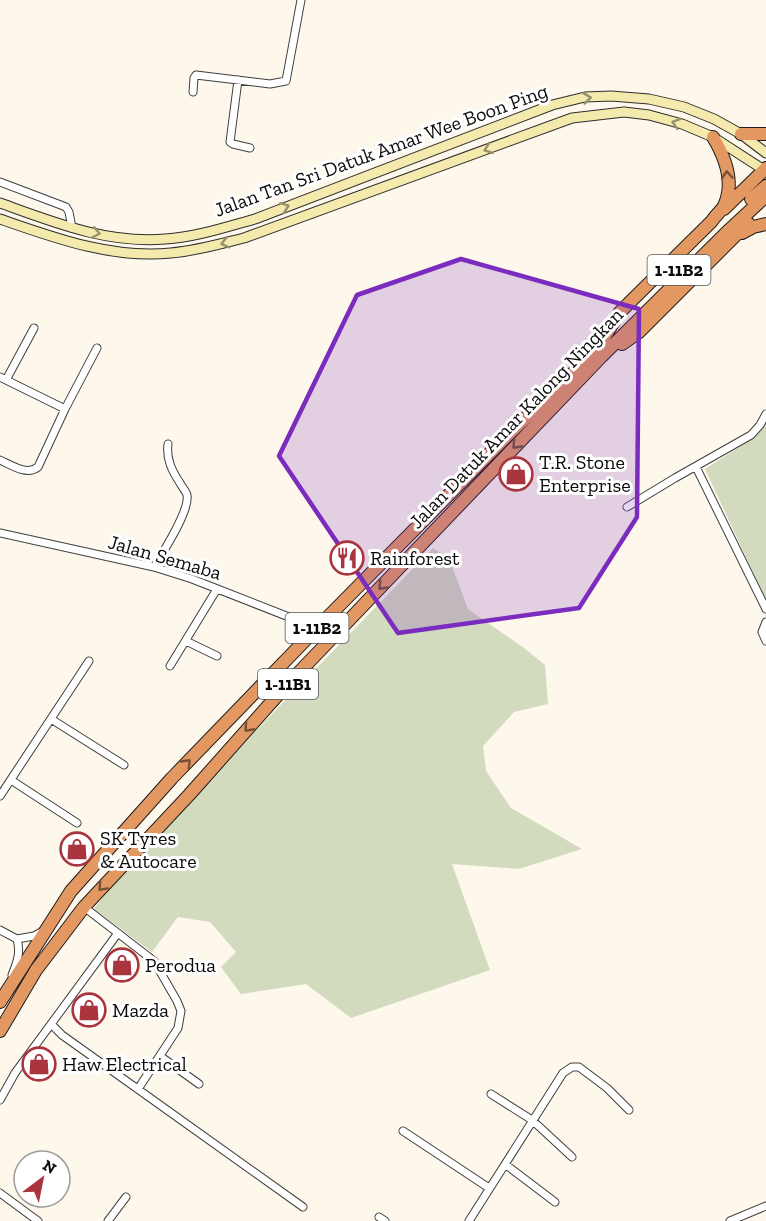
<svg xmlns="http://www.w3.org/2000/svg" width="766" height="1221" font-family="'Zilla Slab',serif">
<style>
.cemetery{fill:#d3dbbf}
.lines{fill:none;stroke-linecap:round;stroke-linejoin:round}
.street-casing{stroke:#3e3e3e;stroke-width:9}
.secondary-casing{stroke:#2d2d2d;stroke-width:11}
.highway-casing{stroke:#1c1c1c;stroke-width:14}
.street{stroke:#fff;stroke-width:7}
.secondary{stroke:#f5eaad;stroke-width:9}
.highway{stroke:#e39862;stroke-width:12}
.oneway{stroke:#97916c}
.oneway2{stroke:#775236}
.marked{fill:#7b2cbf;fill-opacity:0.2;stroke:#7b2cbf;stroke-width:4.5;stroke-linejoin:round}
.labels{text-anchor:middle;stroke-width:6;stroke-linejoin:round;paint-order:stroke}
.shield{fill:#fff;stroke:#545454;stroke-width:1.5}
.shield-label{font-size:18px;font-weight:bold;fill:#0b0b0b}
.street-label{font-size:20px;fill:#0b0b0b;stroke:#fff}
.poi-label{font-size:20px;fill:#0b0b0b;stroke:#fff;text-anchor:start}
</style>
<rect width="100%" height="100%" fill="#fdf8eb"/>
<path class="cemetery" d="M 766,421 L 766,600 L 705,469 L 755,437 Z
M 433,548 L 449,558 L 468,609 L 524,648 L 545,665 L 548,704 L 514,712 L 483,746 L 486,771 L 511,808 L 582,849 L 519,869 L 452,864 L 490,970 L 351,1018 L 306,984 L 241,994 L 221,967 L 236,952 L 210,922 L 178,917 L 152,952 L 94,909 L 134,856 Z"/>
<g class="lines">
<defs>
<path id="street" d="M 238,80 L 230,142 L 233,144 L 250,148
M 193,92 L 194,78 L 196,75 L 270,84 L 286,81 L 301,0
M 0,182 L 66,207 L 69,212 L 72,228
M 0,377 L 65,409
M 6,380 L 34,328
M 0,460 C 11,465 27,476 38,467 L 65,409 L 97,348
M 696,467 L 766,609
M 627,507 L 675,478 L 751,435 L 760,425 L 766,414
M 0,533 L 154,567 L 192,579 L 317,628
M 154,567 C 163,552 190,511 187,495 C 186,491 182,487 180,483 C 172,471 166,459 168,444
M 766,622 L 762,632 L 766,641
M 186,641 L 217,656
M 170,666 L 217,589
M 51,719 L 124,765
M 11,780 L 77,823
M 0,796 L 89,661
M 84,907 L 154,961 L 177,1001 L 181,1011 L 178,1028 L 138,1089
M 0,930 L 17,939 C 21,953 17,962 12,975
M 17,939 L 34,936 L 43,931
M 51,1024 L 62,1035 L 303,1207
M 160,1056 L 199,1084
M 491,1094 L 532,1120 L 572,1157
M 0,1100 L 15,1073 L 118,933
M 403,1131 L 489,1188
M 505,1164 L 555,1202
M 0,1193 L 38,1221
M 379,1217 L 385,1221
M 108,1221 L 126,1197
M 469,1221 L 563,1073 L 572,1067 L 579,1067 L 607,1088 L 629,1110
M 730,1221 L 766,1206"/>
<path id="secondary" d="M 0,203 C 53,222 107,244 165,239 C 196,237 226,227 255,219 L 552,105 L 585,97 L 611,96 L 649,99 L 684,107 L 714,119 L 741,134 L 766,153
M 0,219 C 55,238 111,259 171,253 C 196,251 220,244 244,238 L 572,118 L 624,112 L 649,115 L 682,124 L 713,137 L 764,170"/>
<path id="highway" d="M 741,134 L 766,134
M 751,199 L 766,186
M 724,209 L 766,168
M 742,233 L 753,227 L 766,224
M 622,344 L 639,332 L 748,223
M 595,352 L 620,312 L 712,221 C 715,216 721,211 724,206 C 735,183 725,157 713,137
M 0,1002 L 71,891 L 172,778 L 317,628 L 507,436 L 593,354
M 0,1031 L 36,970 L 84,907 L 189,795 L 284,688 L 601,357 L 726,233 L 766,196"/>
</defs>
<use href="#street" class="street-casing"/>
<use href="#secondary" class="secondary-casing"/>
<use href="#highway" class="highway-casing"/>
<use href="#street" class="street"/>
<use href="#secondary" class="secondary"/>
<use href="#highway" class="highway"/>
</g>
<defs><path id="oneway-chevron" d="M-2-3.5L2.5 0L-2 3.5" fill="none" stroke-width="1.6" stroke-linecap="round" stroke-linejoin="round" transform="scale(1.5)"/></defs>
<g class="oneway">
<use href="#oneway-chevron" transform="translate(587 98) rotate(-7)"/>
<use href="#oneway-chevron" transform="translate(676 123) rotate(-163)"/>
<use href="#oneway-chevron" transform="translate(488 149) rotate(160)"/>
<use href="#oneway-chevron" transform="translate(285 207) rotate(-21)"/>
<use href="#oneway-chevron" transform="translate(96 233) rotate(12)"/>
<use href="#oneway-chevron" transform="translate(225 243) rotate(166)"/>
</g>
<g class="oneway2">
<use href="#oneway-chevron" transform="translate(727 175) rotate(-94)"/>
<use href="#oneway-chevron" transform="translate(516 445) rotate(134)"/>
<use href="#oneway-chevron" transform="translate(382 586) rotate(134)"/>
<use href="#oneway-chevron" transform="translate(248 728) rotate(132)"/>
<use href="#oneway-chevron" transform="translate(187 763) rotate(-46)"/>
<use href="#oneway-chevron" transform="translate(102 887) rotate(133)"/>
</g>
<path class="marked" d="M 461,259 L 639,309 L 637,517 L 579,608 L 398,633 L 279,456 L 357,295 Z"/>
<defs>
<symbol id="shop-ring" viewBox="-11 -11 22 22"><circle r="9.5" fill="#fff" stroke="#a9343e" stroke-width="1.5"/><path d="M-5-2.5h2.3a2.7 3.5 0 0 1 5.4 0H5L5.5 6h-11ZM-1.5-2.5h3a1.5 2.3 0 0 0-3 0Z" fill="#a9343e"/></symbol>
<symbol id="restaurant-ring" viewBox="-11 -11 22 22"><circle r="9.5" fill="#fff" stroke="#a9343e" stroke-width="1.5"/><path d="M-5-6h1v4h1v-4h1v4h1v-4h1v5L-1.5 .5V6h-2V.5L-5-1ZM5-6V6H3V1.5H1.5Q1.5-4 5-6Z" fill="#a9343e"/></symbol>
</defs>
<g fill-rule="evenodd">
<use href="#shop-ring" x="497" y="455" width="38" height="38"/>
<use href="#restaurant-ring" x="328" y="539" width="38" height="38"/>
<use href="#shop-ring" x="58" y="830" width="38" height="38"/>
<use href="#shop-ring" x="103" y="946" width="38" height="38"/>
<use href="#shop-ring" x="70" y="991" width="38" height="38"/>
<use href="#shop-ring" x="20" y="1045" width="38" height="38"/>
</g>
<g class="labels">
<g class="shield">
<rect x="647.5" y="255" width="63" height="30" rx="4.5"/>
<rect x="285.5" y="613" width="63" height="30" rx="4.5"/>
<rect x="258" y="669" width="60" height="30" rx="4.5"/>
</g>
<g class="shield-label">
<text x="679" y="276">1-11B2</text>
<text x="317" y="634">1-11B2</text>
<text x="288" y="690">1-11B1</text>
</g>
<g class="street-label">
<text transform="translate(381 150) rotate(-20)" y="7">Jalan Tan Sri Datuk Amar Wee Boon Ping</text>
<text transform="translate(516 418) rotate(-46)" y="7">Jalan Datuk Amar Kalong Ningkan</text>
<text transform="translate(165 557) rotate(16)" y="7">Jalan Semaba</text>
</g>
<g class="poi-label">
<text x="539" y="469">T.R. Stone<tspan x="539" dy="23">Enterprise</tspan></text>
<text x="370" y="565">Rainforest</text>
<text x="100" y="845">SK Tyres<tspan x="100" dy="23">&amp; Autocare</tspan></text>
<text x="145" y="972">Perodua</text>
<text x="112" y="1017">Mazda</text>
<text x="62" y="1071">Haw Electrical</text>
</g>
</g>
<g transform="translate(42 1179) rotate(32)"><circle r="28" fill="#ffffff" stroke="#9d9d9d" stroke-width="1.5"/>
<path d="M0-4.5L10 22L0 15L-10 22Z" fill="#a9343e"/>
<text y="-9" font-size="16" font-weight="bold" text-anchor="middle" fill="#0b0b0b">N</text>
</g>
</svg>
